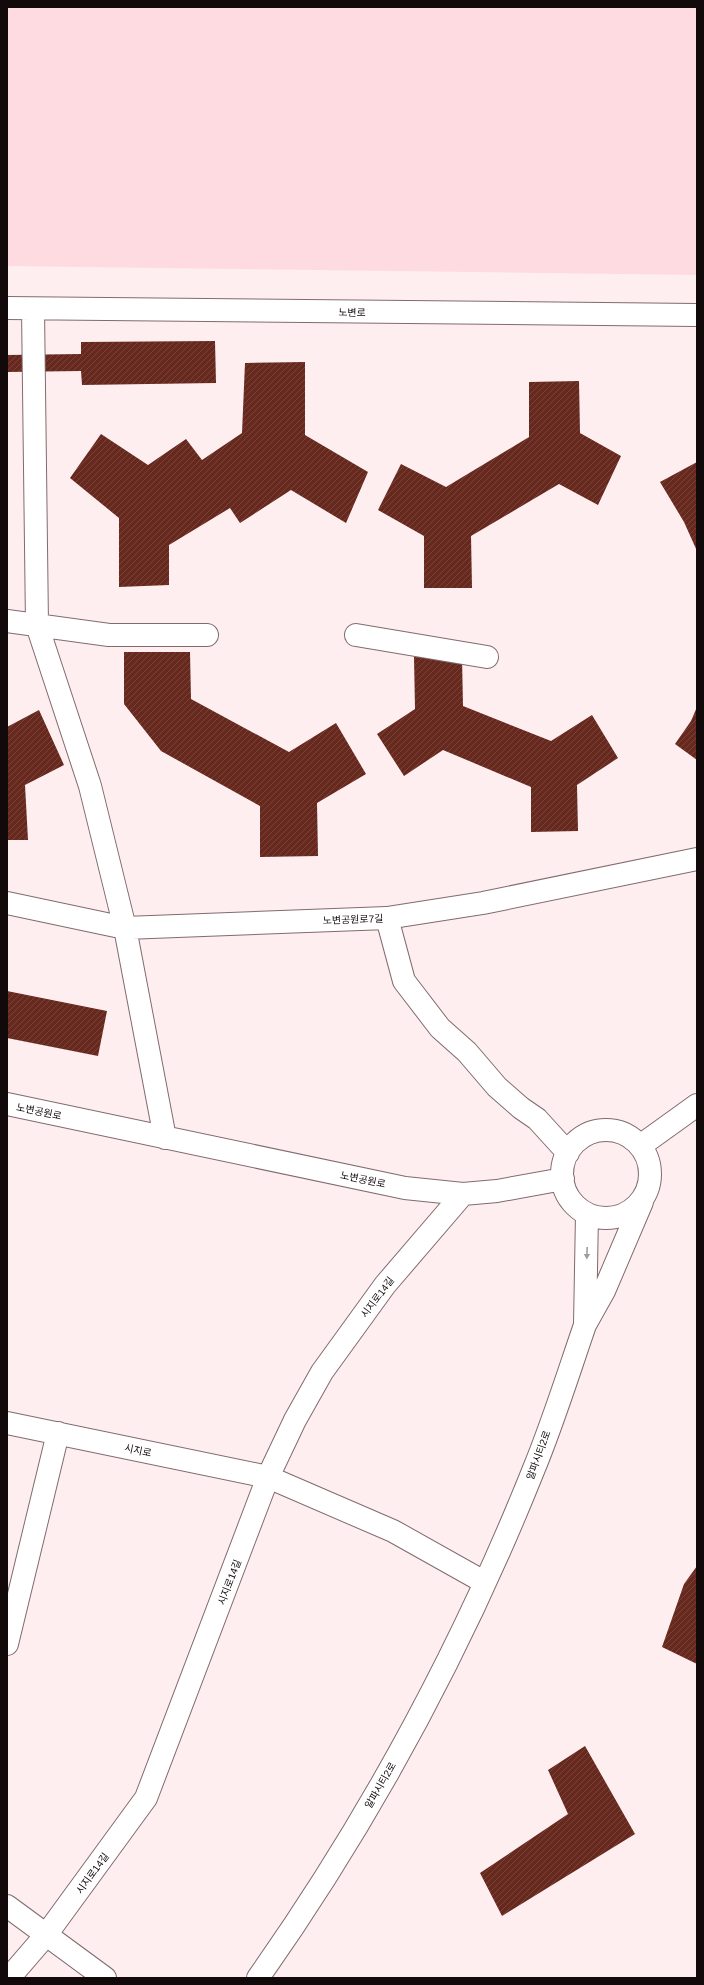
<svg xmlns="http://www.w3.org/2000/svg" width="704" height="1985" font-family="Helvetica,'Noto Sans KR',sans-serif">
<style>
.built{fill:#fedbe0}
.building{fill:url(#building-hatch)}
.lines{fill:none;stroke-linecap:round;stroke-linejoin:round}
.minor-casing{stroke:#816b6e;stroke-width:24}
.minor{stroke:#fff;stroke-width:22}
.oneway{fill:#a09d9d}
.labels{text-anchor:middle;stroke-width:4;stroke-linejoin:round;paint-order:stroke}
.street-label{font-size:10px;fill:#11090a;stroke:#fff}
</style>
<defs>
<pattern id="building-hatch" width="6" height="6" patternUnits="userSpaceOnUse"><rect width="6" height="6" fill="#67281e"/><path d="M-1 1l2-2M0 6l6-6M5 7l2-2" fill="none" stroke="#77443c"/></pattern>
</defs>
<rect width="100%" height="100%" fill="#feeef0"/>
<path class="built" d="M 7,7 L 697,7 L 697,275 L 7,266 Z"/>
<path class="building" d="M 215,341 L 216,383 L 82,385 L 81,371 L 7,372 L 7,355 L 81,354 L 81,342 Z
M 305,362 L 305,435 L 368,472 L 346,523 L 291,490 L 240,523 L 230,508 L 169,545 L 169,585 L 119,587 L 119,518 L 70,478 L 101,434 L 148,465 L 186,439 L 202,460 L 242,433 L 245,363 Z
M 579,381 L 580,433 L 621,456 L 598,505 L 559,484 L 471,536 L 472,588 L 424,588 L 424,536 L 378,510 L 401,464 L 446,487 L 529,437 L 529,382 Z
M 697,462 L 697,551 L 684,522 L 660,482 Z
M 124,652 L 190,652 L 191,699 L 289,752 L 336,723 L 366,774 L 317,803 L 318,856 L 260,857 L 260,806 L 161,751 L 124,704 Z
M 414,657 L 462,658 L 463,706 L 551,741 L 592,715 L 618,758 L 577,785 L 578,831 L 531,832 L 531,787 L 443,750 L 404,776 L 377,734 L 415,709 Z
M 697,707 L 697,760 L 675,744 L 691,721 Z
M 39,710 L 64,765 L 25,785 L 28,840 L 7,840 L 7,727 Z
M 7,991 L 107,1011 L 98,1056 L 7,1038 Z
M 697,1566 L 697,1664 L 662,1647 L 684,1584 Z
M 585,1746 L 635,1834 L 502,1916 L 480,1873 L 568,1814 L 548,1770 Z"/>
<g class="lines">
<defs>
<path id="minor" d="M 7,308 L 697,315
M 33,309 L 37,625 L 90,786 L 125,928 L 165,1138
M 7,621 L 109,635 L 207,635
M 356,635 L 487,657
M 7,903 L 125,928 L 387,918 L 483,903 L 697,859
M 387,918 L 404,981 L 440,1028 L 467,1052 L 497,1087 L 521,1108 L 537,1119 L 568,1153
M 7,1104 L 405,1188 L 463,1194 L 497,1191 L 563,1179
M562 1174a44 44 0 1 1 88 0a44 44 0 1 1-88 0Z
M 640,1146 L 697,1105
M 587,1214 L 585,1325 L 604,1291 L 642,1202
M 7,1423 L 268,1477 L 393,1531 L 484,1582
M 7,1644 L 58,1433
M 7,1906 L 105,1978
M 9,1978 L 46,1935 L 146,1798 L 268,1477 L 295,1420 L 322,1372 L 385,1285 L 463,1194
M 258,1978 C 368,1822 462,1648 533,1471 C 553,1423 568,1374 585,1325"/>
</defs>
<use href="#minor" class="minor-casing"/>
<use href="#minor" class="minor"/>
</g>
<defs><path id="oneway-solid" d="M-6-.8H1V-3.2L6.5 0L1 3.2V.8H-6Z"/></defs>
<use class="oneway" href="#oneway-solid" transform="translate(587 1253) rotate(92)"/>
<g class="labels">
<g class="street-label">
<text transform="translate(352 312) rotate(1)" y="4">노변로</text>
<text transform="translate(353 919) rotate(-2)" y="4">노변공원로7길</text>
<text transform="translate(39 1111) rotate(12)" y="4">노변공원로</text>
<text transform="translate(363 1179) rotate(12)" y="4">노변공원로</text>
<text transform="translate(377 1297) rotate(-53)" y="4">시지로14길</text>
<text transform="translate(138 1450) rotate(12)" y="4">시지로</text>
<text transform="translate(538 1455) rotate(-70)" y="4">알파시티2로</text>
<text transform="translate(229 1582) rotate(-69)" y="4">시지로14길</text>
<text transform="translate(380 1785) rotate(-60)" y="4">알파시티2로</text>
<text transform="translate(92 1873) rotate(-54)" y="4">시지로14길</text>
</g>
</g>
<rect width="704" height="1985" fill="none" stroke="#11090a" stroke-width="16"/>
</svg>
